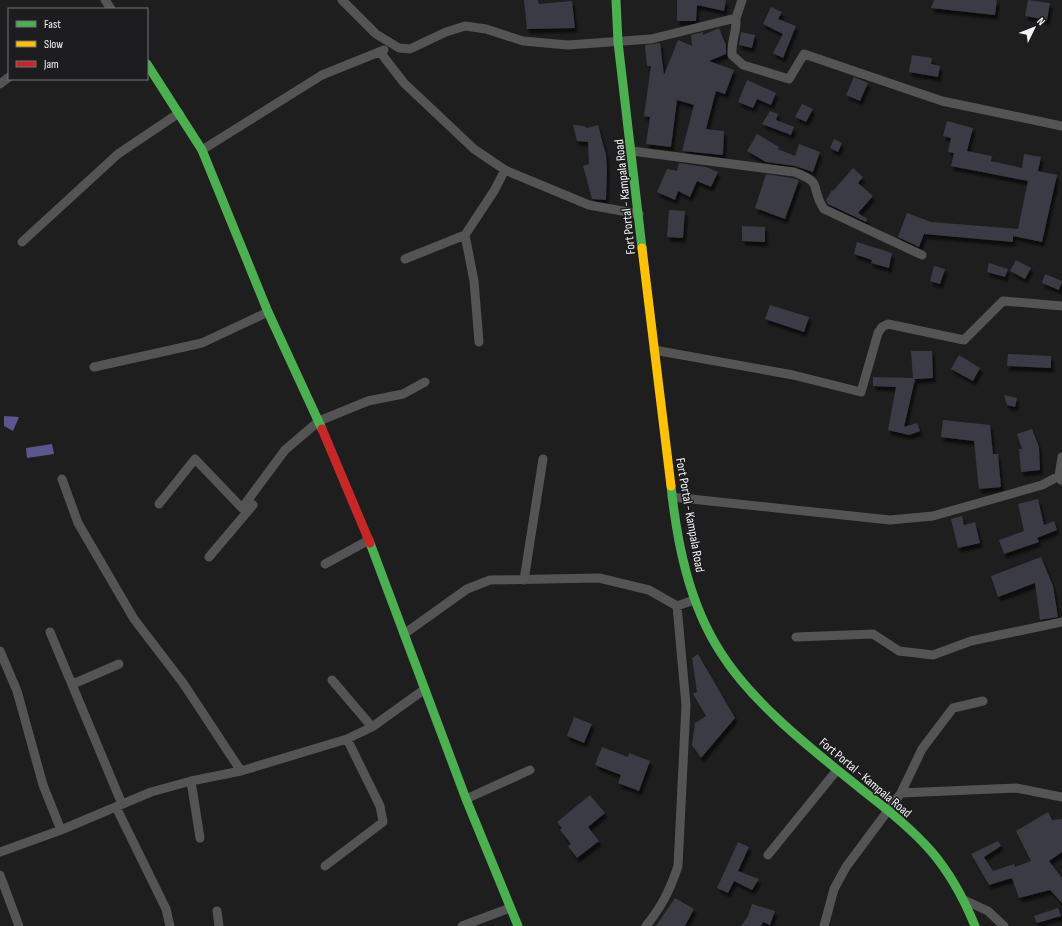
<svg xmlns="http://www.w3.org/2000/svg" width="1062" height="926" font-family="'Sofia Sans Condensed',sans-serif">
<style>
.water{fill:#5c568f}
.building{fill:#3b3a44;filter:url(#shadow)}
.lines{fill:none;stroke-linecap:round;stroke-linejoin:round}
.street{stroke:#545455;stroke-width:9}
.fast{stroke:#4caf50;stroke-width:9}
.slow{stroke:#ffc107;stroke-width:9}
.jam{stroke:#c62828;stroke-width:9}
.labels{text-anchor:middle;stroke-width:3;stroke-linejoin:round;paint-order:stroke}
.street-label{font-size:13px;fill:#f4f4f7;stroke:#1d1d20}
</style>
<defs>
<filter id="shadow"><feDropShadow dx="2.5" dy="4.5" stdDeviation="1" flood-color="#0009"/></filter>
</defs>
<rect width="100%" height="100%" fill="#1e1e1f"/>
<path class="water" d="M 4,416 L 19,417 L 13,431 L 4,426 Z
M 52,444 L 54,454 L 27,458 L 26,448 Z"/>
<path class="building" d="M 524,0 L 538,0 L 539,4 L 572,1 L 575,28 L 527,29 Z
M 677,0 L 726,0 L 724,11 L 697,5 L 696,21 L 677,21 Z
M 934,0 L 997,0 L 995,15 L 931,8 Z
M 1028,0 L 1050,3 L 1047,20 L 1025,16 Z
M 771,7 L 782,12 L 778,19 L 796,26 L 783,58 L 773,53 L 783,34 L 763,24 Z
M 719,28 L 726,45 L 726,54 L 709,61 L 734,70 L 725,94 L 716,91 L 706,129 L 724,131 L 723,155 L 682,151 L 694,105 L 677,100 L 671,147 L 646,144 L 650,117 L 644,116 L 651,66 L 647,66 L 645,45 L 660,43 L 664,75 L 678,40 L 692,46 L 691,35 L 703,32 L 703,35 Z
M 741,32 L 755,35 L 752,48 L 739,45 Z
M 912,55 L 932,58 L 931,64 L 940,66 L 938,77 L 909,72 Z
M 854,77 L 868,83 L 860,101 L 846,95 Z
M 747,80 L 776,93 L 771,105 L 757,99 L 753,108 L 738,102 Z
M 802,104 L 813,109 L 806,122 L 795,117 Z
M 770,111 L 778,114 L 776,120 L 794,127 L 791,135 L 762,124 Z
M 947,121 L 973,128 L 967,151 L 992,156 L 991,161 L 1022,168 L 1024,154 L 1041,157 L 1038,171 L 1057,175 L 1042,242 L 1013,236 L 1013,242 L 924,234 L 919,247 L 898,237 L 907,213 L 931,222 L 1018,229 L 1028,181 L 951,166 L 954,153 L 948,152 L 951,138 L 943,136 Z
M 573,125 L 584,126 L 587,128 L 598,125 L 606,155 L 607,170 L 606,200 L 592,199 L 583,166 L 589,164 L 588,142 L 577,141 Z
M 757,134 L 779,147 L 778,149 L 795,156 L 799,144 L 820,152 L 813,172 L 795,166 L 766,162 L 747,151 Z
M 834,139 L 842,143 L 838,152 L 830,148 Z
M 679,163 L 706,167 L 718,172 L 711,187 L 697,181 L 690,197 L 678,191 L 675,200 L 657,192 L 667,169 L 677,171 Z
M 853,168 L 863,177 L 858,183 L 873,196 L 858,213 L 867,219 L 866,222 L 828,204 L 826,200 L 832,190 L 833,191 Z
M 766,174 L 792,178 L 799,180 L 785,219 L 755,208 Z
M 669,210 L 685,211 L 683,238 L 667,237 Z
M 742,226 L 765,227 L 765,242 L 742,241 Z
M 857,242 L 892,253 L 889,268 L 871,263 L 872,260 L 854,254 Z
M 1016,260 L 1031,268 L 1025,279 L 1010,271 Z
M 989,263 L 1008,269 L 1005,277 L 987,272 Z
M 934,266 L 945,269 L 940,284 L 930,281 Z
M 1045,274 L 1062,281 L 1059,290 L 1042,283 Z
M 770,305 L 809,317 L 804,332 L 765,319 Z
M 911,351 L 932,351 L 933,378 L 915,379 L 904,427 L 917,423 L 920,431 L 909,435 L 888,430 L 896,387 L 873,386 L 873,377 L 913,378 Z
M 1008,354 L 1051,356 L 1051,368 L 1007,366 Z
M 959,355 L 980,368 L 973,381 L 951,369 Z
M 1004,395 L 1017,398 L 1015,407 L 1007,405 Z
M 943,420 L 990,425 L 993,454 L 998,454 L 1001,487 L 979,489 L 974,441 L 941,437 Z
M 1032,429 L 1039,447 L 1040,470 L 1021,472 L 1019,449 L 1022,449 L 1017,434 Z
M 1038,499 L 1044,525 L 1054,521 L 1057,530 L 1037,538 L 1039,542 L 1004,554 L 999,540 L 1024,531 L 1018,504 Z
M 962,516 L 964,525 L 975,522 L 980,543 L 958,548 L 951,519 Z
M 1041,557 L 1053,586 L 1058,617 L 1040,620 L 1035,583 L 998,597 L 991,576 Z
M 698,654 L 735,718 L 701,758 L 692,745 L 695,723 L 706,716 L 693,694 L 697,692 L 692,658 Z
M 574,717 L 592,724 L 584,743 L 567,736 Z
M 602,747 L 628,757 L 629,753 L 650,761 L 639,791 L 618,783 L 621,775 L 595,765 Z
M 590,795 L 605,813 L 588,827 L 599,841 L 577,858 L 568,846 L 571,844 L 560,830 L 562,828 L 557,822 Z
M 1048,812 L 1052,820 L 1062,819 L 1062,852 L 1049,861 L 1062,878 L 1062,903 L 1050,890 L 1019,898 L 1012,878 L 989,885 L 971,854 L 998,841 L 1001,846 L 984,857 L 993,871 L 1014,864 L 1015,867 L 1031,861 L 1016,831 Z
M 738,842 L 749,847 L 738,871 L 759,879 L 752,890 L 734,881 L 728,893 L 717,888 Z
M 675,898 L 694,909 L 685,926 L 656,926 Z
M 752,904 L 775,911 L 770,925 L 763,922 L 761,926 L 741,926 L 748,916 Z
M 1058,908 L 1061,916 L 1037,923 L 1034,916 Z"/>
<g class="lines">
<path class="street" d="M 105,0 L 111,9
M 342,0 L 376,34 L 399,48 L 410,49 L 446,32 L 465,26 L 486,29 L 523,41 L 568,45 L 651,39 L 736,18 L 742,0
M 736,18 C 737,32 731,41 732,55 L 743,65 L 789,79 L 804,54 L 942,101 L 1062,126
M 380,52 L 404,83 L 474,149 L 505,170 L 589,205 L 639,214
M 0,84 L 9,77
M 202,150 L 322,75 L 384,50
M 632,151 L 794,172 C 825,183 809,187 824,209 L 922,255
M 465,235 L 474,281 L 479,342
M 22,242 L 118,154 L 179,113
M 405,259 L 465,235 L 494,191 L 505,170
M 654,350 L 793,375 L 861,392 L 878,333 L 882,327 L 888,324 L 964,340 L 1003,301 L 1062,306
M 94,367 L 202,343 L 268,312
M 62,479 L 78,523 L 134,619 L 183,683 L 241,771
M 1061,480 L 1059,476 L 1062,457
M 672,497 L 890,520 L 933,516 L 1042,485 L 1059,476
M 159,504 L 195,459 L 242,508 L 285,450 L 319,421 L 368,401 L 403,394 L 425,382
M 209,557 L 253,505 L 248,500
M 325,564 L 369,540
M 524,580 L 543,459
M 50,632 L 122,804
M 404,634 L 467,589 L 490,580 L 599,578 L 649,590 L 677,606 L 694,600
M 796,637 L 873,634 L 899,651 L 933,655 L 971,641 L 1062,622
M 0,651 L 17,691 L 43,785 L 61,830
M 332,680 L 372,727
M 73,684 L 119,664
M 191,781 L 200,838
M 901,793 L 1016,788 L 1062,797
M 466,799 L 530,770
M 116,807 L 166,909 L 170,926
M 0,852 L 61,830 L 151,792 L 191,781 L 241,771 L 347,739 L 372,727 L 425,689
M 768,855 L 837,770
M 325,866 L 383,822 L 380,806 L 347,739
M 0,875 L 19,926
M 964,900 L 988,911 L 1004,926
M 217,911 L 219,926
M 462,926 L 510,908
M 646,926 C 662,906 670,890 678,866 L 686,705 L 677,606
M 824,926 L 834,889 L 846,867 L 901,793 L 922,749 L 953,708 L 983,701"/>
<path class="fast" d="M 616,0 L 618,42 L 642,248
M 147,64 L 202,150 L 268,312 L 322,429
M 671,486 C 677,543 689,604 721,653 C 753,704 814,751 861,789 C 885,808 910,827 931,851 C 950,873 964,899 975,926
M 370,543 L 466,799 L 518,926"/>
<path class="slow" d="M 642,248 L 671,486"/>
<path class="jam" d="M 322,429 L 370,543"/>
</g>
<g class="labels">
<g class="street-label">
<text transform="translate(624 197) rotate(-96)" y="5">Fort Portal - Kampala Road</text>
<text transform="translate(691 515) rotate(80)" y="5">Fort Portal - Kampala Road</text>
<text transform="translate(866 777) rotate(40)" y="5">Fort Portal - Kampala Road</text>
</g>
</g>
<rect x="8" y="8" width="140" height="72" fill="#1d1d20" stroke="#737376"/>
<rect x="16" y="21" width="20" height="6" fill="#4caf50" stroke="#737376"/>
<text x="44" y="28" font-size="12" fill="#f4f4f7">Fast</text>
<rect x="16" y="41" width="20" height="6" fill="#ffc107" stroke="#737376"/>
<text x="44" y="48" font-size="12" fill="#f4f4f7">Slow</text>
<rect x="16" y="61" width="20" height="6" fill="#c62828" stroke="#737376"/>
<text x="44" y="68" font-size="12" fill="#f4f4f7">Jam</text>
<g transform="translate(1034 28) rotate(47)" stroke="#1d1d20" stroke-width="3" paint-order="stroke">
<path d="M0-3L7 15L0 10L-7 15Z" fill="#f4f4f7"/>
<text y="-6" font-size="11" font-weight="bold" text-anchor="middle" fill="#f4f4f7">N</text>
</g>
</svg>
